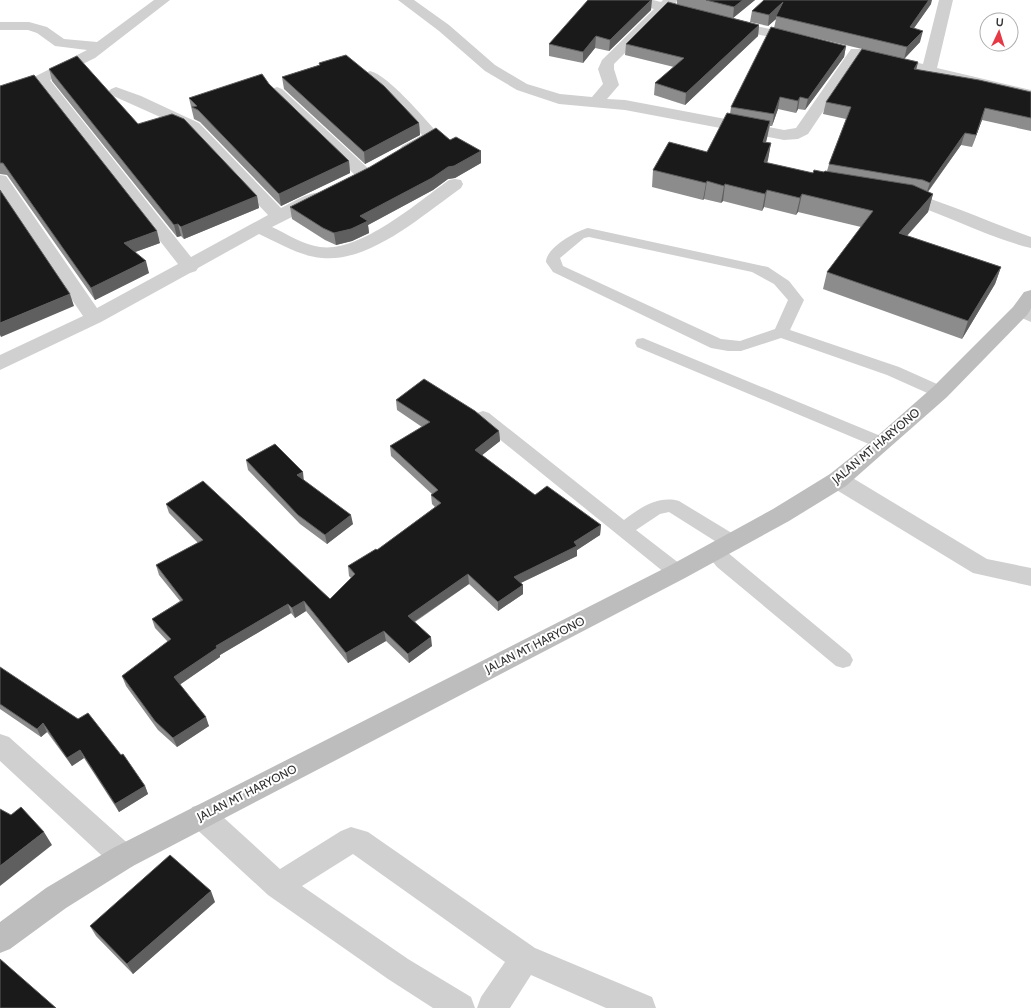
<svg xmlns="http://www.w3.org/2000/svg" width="1031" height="1008" font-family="Cabin,sans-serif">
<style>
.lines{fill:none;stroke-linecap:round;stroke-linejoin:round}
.service{fill:#d0d0d0;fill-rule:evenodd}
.minor{fill:#d0d0d0;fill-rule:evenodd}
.secondary{fill:#bdbdbd;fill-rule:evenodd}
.wall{fill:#8c8c8c}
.shaded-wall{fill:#5f5f5f}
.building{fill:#1a1a1a;stroke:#5f5f5f}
.labels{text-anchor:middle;stroke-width:4;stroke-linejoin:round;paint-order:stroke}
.street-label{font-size:12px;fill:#333;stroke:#fff}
</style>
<rect width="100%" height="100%" fill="#fff"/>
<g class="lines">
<path class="service" d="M 588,228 L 768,267 L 789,281 L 804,300 L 790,330 L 899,367 L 946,388 L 948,392 L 946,396 L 940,398 L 934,396 L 887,375 L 781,338 L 741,351 L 728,351 L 711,348 L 553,272 L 546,262 C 546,248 576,231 588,228 ZM 589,237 L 752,272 L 774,284 L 788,300 L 775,329 L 740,341 L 721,339 L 563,266 L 560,258 L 584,238 Z
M 1020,306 L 1031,310 L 1031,322 L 1015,315 L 1012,311 L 1015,307 Z
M 643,338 L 888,439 L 891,443 L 888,447 L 882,449 L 876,447 L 637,347 L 635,343 L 637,339 Z
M 483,411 L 489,413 L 624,520 C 640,508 658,495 679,501 L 740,538 L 742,543 L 740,548 L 733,550 L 726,548 L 669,512 L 660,514 L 636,530 L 684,567 L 686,572 L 684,577 L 677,579 L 670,577 L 477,421 L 475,417 L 477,413 Z
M 714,545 L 721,547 L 850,654 L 853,660 L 850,666 L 843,668 L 836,666 L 717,567 L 705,552 L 707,547 Z"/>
<path class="minor" d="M 154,0 L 170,0 L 95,58 L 50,80 L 191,257 L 268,215 L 187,129 L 111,95 L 108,92 L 111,89 L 116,87 L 141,96 L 199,123 L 281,208 C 294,202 310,190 324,193 L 327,197 L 324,201 L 272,227 C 287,234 304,245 320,247 C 360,253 418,202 449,180 L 455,179 L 461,180 L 463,184 L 461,188 C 424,214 370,263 322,258 C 299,256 279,243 259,234 L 198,268 L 196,271 L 190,273 L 101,322 L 0,370 L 0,355 L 83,316 L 0,193 L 0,175 L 6,176 L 97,308 L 178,264 L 38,85 L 0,97 L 0,87 L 36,76 L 87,50 L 55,46 L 37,33 L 28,30 L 0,30 L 0,22 L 29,22 L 47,27 L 64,39 L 97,42 Z
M 398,0 L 414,0 L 449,25 L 495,65 L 527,84 L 560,94 L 592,97 L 603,84 L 598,69 L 602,60 L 654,9 L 632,3 L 630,0 L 653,0 L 661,2 L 663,0 L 678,0 L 673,6 L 697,12 L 699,15 L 697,18 L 692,19 L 666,12 L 614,64 L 614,69 L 619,85 L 607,99 L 625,100 L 784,130 L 796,128 L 851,49 L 861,49 L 863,52 L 808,134 L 798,139 L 784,140 L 625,110 L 559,104 L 517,90 L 485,71 L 439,31 Z
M 939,0 L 953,0 L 937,68 L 1031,90 L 1031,100 L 882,63 L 880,60 L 882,57 L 887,56 L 923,64 Z
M 729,20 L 802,36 L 804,39 L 802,42 L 797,43 L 724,27 L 722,24 L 724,21 Z
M 370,71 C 389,76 421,115 436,131 L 438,134 C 433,145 415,156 402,152 L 400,149 L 402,146 L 422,135 L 386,96 L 365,79 L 362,76 L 365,73 Z
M 277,87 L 282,89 L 370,170 L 372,174 L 370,178 L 364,179 L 358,178 L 272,95 L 269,92 L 272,89 Z
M 903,191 C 947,202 988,222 1031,237 L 1031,248 C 985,237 943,212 897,200 L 894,196 L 897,192 Z
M 838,472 L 846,474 L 987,559 L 1031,568 L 1031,586 L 973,573 L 830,486 L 827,480 L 830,474 Z
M 0,734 L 9,737 L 133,848 L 137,857 L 133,866 L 123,870 L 113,866 L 0,761 Z
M 202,804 L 212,807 L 280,869 L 341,831 L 351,827 L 368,832 L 535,948 L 652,997 L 656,1008 L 606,1008 L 531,975 L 510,1008 L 477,1008 L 481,997 L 505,962 L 353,854 L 302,886 L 408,959 L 471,997 L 475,1008 L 433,1008 L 388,979 L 268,895 L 192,825 L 189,816 L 192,807 Z"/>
<path class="secondary" d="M 1031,290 L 1031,309 L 1027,315 L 947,397 L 889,448 L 846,486 L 789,521 L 685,578 L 133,866 L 66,908 L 10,949 L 0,953 L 0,922 L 46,888 L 113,848 L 669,566 L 773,509 L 830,474 L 875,438 L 933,387 L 1013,307 L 1024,292 Z"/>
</g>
<path class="wall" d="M 677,0 L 755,0 L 733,18 L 759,25 L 758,36 L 685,105 L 654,95 L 655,83 L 674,67 L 625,55 L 626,44 L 706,12 L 677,4 Z
M 931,4 L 914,28 L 920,42 L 904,59 L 774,28 L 776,19 L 768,26 L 750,22 L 752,11 Z
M 651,10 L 609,51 L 595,48 L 583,63 L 549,56 L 549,44 Z
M 846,46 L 844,57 L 805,110 L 798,109 L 796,113 L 778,109 L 772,126 L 770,126 L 767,138 L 766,143 L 771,143 L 767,163 L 813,173 L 824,172 L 827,171 L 829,164 L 846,119 L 823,114 L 826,102 L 918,62 L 916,70 L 1031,92 L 1031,131 L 982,120 L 972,147 L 961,145 L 928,192 L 933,194 L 928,212 L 907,236 L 1001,267 L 995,284 L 962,339 L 823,289 L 827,272 L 861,227 L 798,212 L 796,215 L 764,207 L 762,211 L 723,201 L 721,203 L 704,199 L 703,200 L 652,187 L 653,170 L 707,152 L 730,114 L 731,107 Z
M 319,63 L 419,123 L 420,135 L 365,164 L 284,89 L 282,77 L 319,65 Z
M 49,69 L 138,124 L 257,196 L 259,208 L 184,239 L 181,236 L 177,237 L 52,81 Z
M 269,84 L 349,161 L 350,173 L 281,206 L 200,122 L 194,119 L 189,98 Z
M 0,86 L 160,243 L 135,252 L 149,273 L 95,300 L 7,175 L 0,174 Z
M 450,140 L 481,151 L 481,163 L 455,178 L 448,179 L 433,190 L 368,225 L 369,233 L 352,241 L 336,245 L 325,240 L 292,219 L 290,207 Z
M 396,400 L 499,431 L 500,441 L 482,455 L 535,495 L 601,525 L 600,535 L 577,550 L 577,556 L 521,583 L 523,594 L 498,611 L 469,584 L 415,622 L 432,646 L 409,663 L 386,641 L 348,663 L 306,611 L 295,618 L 291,613 L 220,655 L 220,657 L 180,684 L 209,726 L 177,747 L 158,730 L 126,686 L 122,676 L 168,642 L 155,628 L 152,619 L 180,601 L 159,575 L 156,565 L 198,543 L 169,513 L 166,504 L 330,599 L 351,578 L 349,576 L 348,566 L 377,550 L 435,507 L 432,504 L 431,495 L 432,494 L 391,456 L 390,446 L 422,427 L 397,410 Z
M 246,460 L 304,481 L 353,524 L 327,544 L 300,524 L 248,470 Z
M 0,667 L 145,786 L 148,794 L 119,812 L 84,758 L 72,766 L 47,732 L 41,737 L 0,709 Z
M 215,902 L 133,974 L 96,936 L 90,926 Z"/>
<path class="shaded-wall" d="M 651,0 L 652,0 L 651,10 L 609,51 L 610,40 Z
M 743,0 L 755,0 L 733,18 L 734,7 Z
M 929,0 L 932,0 L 931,4 L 907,38 L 910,27 Z
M 783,2 L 776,16 L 776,19 L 768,26 L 769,15 Z
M 759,25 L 758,36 L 685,105 L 686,93 Z
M 923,31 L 920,42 L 904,59 L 907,47 Z
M 596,36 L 595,48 L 583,63 L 583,52 Z
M 846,46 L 844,57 L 805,110 L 808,99 Z
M 918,62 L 915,74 L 914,69 Z
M 780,97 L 778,109 L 772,126 L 774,114 Z
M 800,97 L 798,109 L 796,113 L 798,101 Z
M 985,108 L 982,120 L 972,147 Z
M 770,121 L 767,138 L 760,159 L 763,142 Z
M 419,123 L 420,135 L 365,164 L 364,152 Z
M 965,133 L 961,145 L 926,194 L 930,183 Z
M 771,143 L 768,160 L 761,179 L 764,162 Z
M 481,151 L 481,163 L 455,178 L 448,179 L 433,190 L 368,225 L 369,233 L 352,241 L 336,245 L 334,233 L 360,216 L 448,167 Z
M 349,161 L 350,173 L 281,206 L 279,194 Z
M 707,181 L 704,199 L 703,200 L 706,183 Z
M 725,184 L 723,201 L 721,203 L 724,186 Z
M 767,190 L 764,207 L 762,211 L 765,194 Z
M 802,194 L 798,212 L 796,215 L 800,198 Z
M 933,194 L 928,212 L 894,250 L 899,233 Z
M 257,196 L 259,208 L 184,239 L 181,227 Z
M 178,224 L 181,236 L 177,237 L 174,225 Z
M 157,231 L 160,243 L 127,255 L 124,243 Z
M 146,261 L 149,273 L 95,300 L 91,288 Z
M 1001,267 L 995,284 L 962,339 L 968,321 Z
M 70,294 L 74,306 L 1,337 L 0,335 L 0,323 Z
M 499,431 L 500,441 L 476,460 L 475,450 Z
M 303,472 L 304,482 L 297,475 Z
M 351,515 L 353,524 L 327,544 L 325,535 Z
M 601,525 L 600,535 L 577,550 L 577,556 L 514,586 L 514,577 L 574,542 Z
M 468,574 L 469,584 L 409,625 L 408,616 Z
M 523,585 L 523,594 L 498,611 L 498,602 Z
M 304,601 L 306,611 L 295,618 L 292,608 Z
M 288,604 L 291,613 L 220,655 L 220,657 L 178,686 L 174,677 L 216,646 Z
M 384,631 L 386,641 L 348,663 L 346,653 Z
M 431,637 L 432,646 L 409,663 L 408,654 Z
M 206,717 L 209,726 L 177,747 L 173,738 Z
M 43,723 L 47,732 L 41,737 L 37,729 Z
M 80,750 L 84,758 L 72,766 L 67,758 Z
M 145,786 L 148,794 L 119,812 L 115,804 Z
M 44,832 L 52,845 L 0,886 L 0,866 Z
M 211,891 L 215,902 L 133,974 L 127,964 Z"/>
<path class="building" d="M 588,0 L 651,0 L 610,40 L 596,36 L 583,52 L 549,44 Z
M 706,0 L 743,0 L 734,7 Z
M 764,0 L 929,0 L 910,27 L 923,31 L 907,47 L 776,16 L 783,2 L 769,15 L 752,11 Z
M 668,2 L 759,25 L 686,93 L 655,83 L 684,58 L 626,44 Z
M 771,27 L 846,46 L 808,99 L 800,97 L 798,101 L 780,97 L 774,114 L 731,107 Z
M 862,49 L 918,62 L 914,69 L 979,80 L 1031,92 L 1031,118 L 985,108 L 976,135 L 965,133 L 930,183 L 923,180 L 829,164 L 851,107 L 826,102 Z
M 346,55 L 384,86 L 419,123 L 364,152 L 282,77 L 320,65 L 319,63 Z
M 77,56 L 138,124 L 172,114 L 184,119 L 257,196 L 181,227 L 178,224 L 174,225 L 49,69 Z
M 262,74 L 269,84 L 349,161 L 279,194 L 198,110 L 192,107 L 197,106 L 189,98 Z
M 34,75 L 157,231 L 124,243 L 146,261 L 91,288 L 3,163 L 0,163 L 0,86 Z
M 727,113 L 770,121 L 763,142 L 771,143 L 764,162 L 813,173 L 814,170 L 824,172 L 825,171 L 913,185 L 933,194 L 899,233 L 1001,267 L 968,321 L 827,272 L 873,211 L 802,194 L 800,198 L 767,190 L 765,194 L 725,184 L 724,186 L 707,181 L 706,183 L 653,170 L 669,142 L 707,152 Z
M 436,128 L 450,140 L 456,137 L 481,151 L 454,166 L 448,167 L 432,178 L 360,216 L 368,221 L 351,229 L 334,233 L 323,228 L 290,207 L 370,167 Z
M 0,190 L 70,294 L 0,323 Z
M 424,379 L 475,411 L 499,431 L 475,450 L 535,495 L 547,486 L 601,525 L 574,542 L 577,546 L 514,577 L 523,585 L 498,602 L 468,574 L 408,616 L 431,637 L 408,654 L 384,631 L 346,653 L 304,601 L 292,608 L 288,604 L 216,646 L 217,648 L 174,677 L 206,717 L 173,738 L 155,721 L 122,676 L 171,639 L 152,619 L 183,600 L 156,565 L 203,540 L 166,504 L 203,481 L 330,599 L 355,574 L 348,566 L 376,549 L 377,550 L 441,503 L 431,495 L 438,490 L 390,446 L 430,422 L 396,400 Z
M 275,444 L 303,472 L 297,475 L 351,515 L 325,535 L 298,515 L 246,460 Z
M 0,667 L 78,719 L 88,713 L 121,755 L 123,754 L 145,786 L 115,804 L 80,750 L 67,758 L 43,723 L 37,729 L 0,704 Z
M 21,807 L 44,832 L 0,866 L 0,809 L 11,815 Z
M 170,855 L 211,891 L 127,964 L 90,926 Z
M 0,959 L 56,1008 L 0,1008 Z"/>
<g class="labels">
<g class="street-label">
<text transform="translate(876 446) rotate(-40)" y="4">JALAN MT HARYONO</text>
<text transform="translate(535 645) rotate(-27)" y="4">JALAN MT HARYONO</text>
<text transform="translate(247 793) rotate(-27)" y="4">JALAN MT HARYONO</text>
</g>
</g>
<g transform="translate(999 32) rotate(4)"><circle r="19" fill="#ffffff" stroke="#adadad"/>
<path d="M0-3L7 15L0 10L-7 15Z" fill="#e63946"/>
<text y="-6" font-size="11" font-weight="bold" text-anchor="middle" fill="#333333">U</text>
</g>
</svg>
